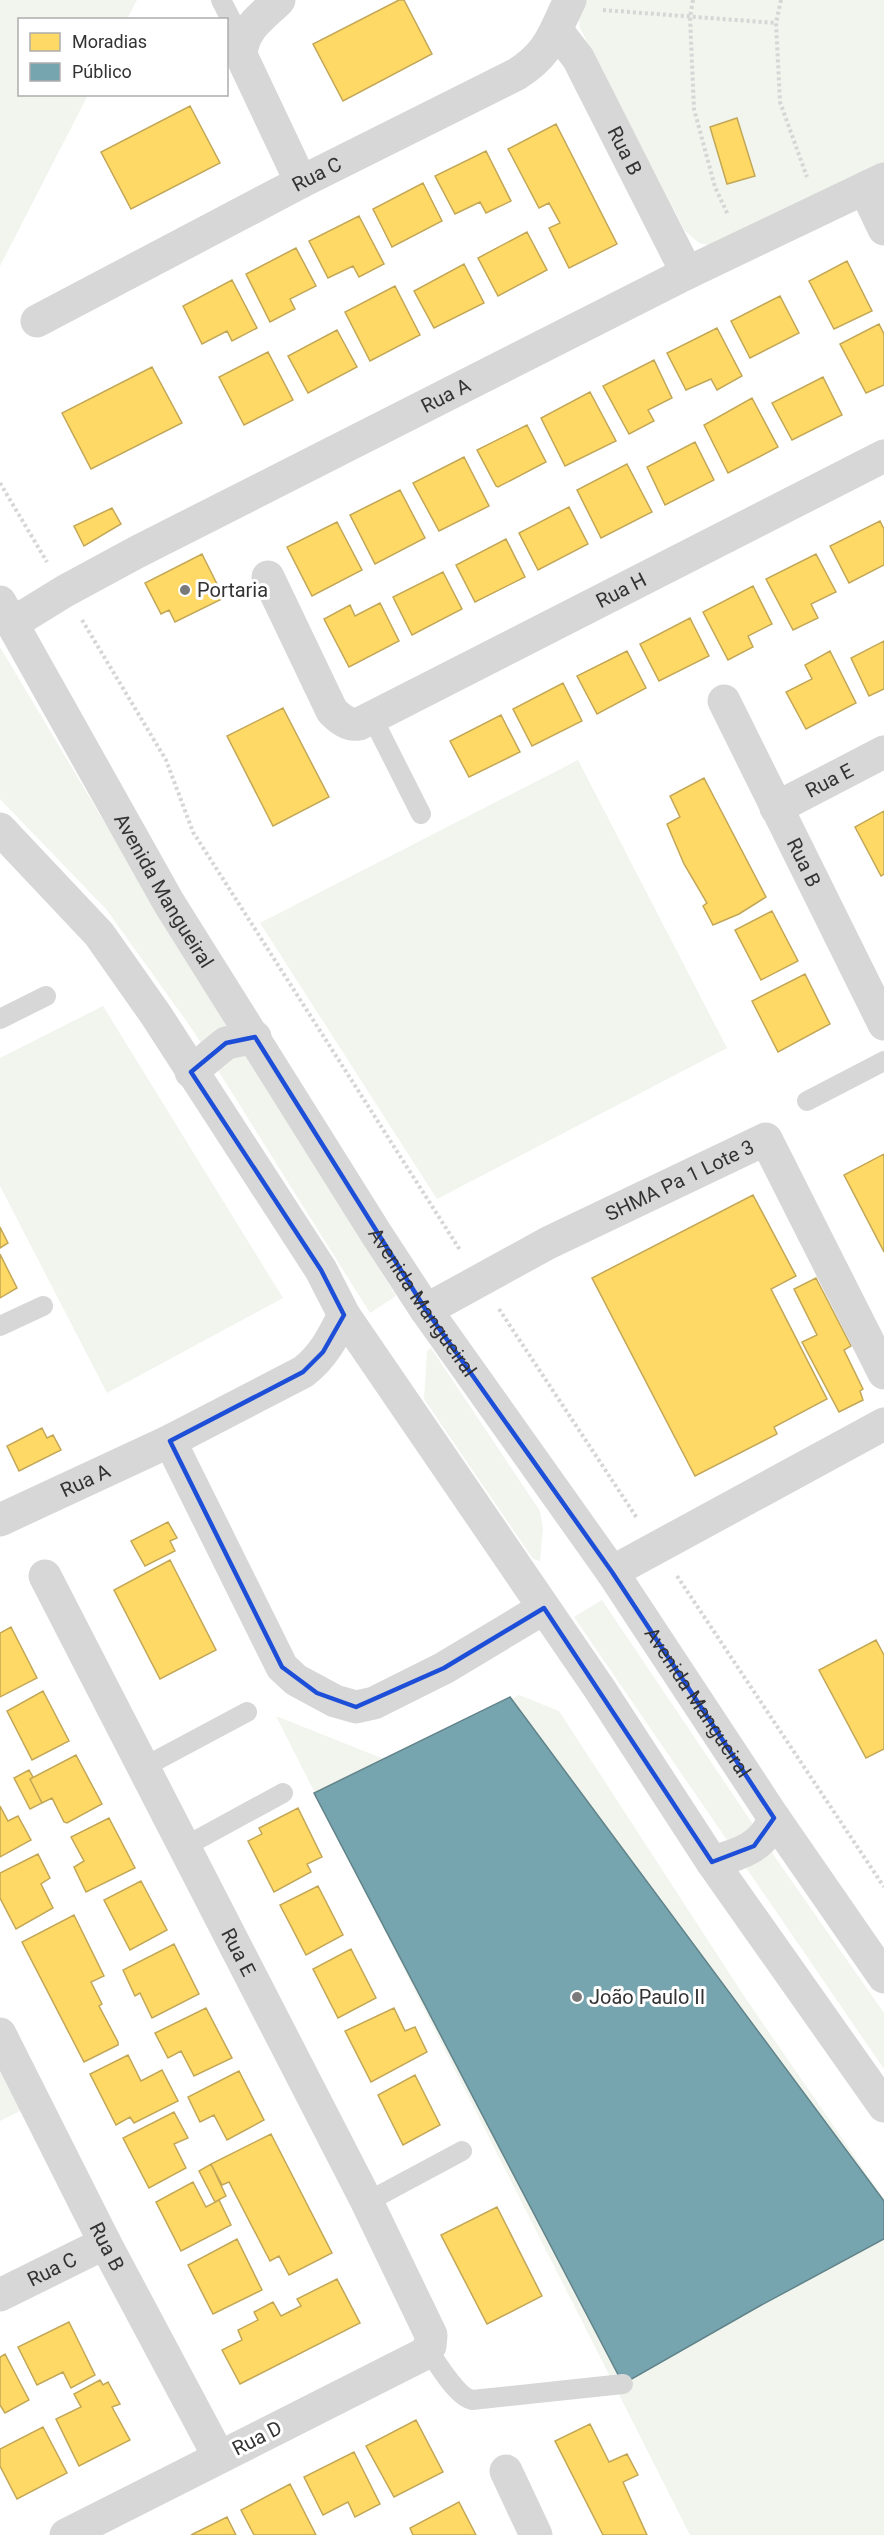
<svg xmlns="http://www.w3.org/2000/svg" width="884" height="2535" font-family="Roboto,sans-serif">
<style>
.green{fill:#f1f5ed}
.homes{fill:#ffd966;stroke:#c2a757;stroke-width:1.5}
.public{fill:#76a5af;stroke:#62838a;stroke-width:1.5}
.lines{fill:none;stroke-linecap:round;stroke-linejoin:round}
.path{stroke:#d6d6d6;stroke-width:4;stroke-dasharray:3 3;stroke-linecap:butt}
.service{stroke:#d7d7d7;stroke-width:20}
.minor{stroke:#d7d7d7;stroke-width:33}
.tertiary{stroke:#d7d7d7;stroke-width:33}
.marked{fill:none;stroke:#1d4ed8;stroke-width:4.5;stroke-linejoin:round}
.poi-dot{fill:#7a7a7a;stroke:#fff;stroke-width:2}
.labels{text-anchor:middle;stroke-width:6;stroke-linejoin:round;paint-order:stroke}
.street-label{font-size:20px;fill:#333;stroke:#fff}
.poi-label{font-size:20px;fill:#333;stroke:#fff;text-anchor:start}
</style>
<rect width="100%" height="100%" fill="#fff"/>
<path class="green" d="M 0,0 L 137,0 L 127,19 L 20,20 L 20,94 L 88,95 L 0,266 Z
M 582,0 L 884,0 L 884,163 L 717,247 L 699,243 L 685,231 L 580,28 L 578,10 Z
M 0,647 L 199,981 L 396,1296 L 370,1313 L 192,1029 L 106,909 L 0,799 Z
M 578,760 L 727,1048 L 437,1199 L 260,923 Z
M 103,1006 L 283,1298 L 107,1393 L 0,1186 L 0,1058 Z
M 431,1348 L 540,1511 L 543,1528 L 540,1561 L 533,1559 L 424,1399 L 427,1351 Z
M 602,1600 L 777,1860 L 884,2013 L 884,2069 L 574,1617 Z
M 519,1695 L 559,1711 L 746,1999 L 884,2199 L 884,2535 L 690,2535 L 276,1716 L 394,1763 Z
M 0,2052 L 28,2107 L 0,2121 Z"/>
<path class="homes" d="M 399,0 L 404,0 L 432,54 L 343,101 L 313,44 Z
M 190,106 L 220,163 L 131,209 L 101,152 Z
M 737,118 L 755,176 L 727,184 L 710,127 Z
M 556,124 L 617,244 L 569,268 L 549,228 L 560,223 L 549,203 L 539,208 L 508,149 Z
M 486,151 L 511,201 L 486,213 L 480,202 L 455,214 L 435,176 Z
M 423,183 L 442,221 L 392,247 L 373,209 Z
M 359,216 L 384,264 L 359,277 L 353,266 L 328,278 L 309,241 Z
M 527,232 L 547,270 L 498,296 L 478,258 Z
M 296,248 L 316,286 L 290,299 L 295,309 L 270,322 L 246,274 Z
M 847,261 L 872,311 L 834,329 L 809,281 Z
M 464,264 L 484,303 L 434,328 L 414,291 Z
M 232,280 L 257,328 L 232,341 L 227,331 L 202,344 L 183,306 Z
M 395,286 L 420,335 L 370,361 L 345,312 Z
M 780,296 L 799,333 L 750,358 L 731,321 Z
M 879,324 L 884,334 L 884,385 L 866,393 L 840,344 Z
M 717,328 L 742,376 L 717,390 L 711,379 L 686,390 L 667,353 Z
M 337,330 L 357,367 L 308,393 L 288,356 Z
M 268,352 L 293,400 L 244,425 L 219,377 Z
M 654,360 L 672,398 L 648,410 L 654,421 L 629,434 L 603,386 Z
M 152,367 L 182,423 L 91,469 L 62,413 Z
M 823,377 L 842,415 L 792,440 L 772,403 Z
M 590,392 L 616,441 L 565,466 L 541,418 Z
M 752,398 L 778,447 L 728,473 L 704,425 Z
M 527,425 L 546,462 L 498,487 L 496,486 L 477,450 Z
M 695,442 L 714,480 L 665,505 L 647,467 Z
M 464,457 L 489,506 L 439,531 L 413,483 Z
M 627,464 L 652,512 L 601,538 L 577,490 Z
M 400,490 L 425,538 L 375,564 L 350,515 Z
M 569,507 L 588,544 L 538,570 L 519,533 Z
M 112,508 L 121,524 L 84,546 L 74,526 Z
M 880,521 L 884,529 L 884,565 L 849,583 L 830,546 Z
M 337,522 L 362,570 L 312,596 L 287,547 Z
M 506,539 L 525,577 L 475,602 L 456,565 Z
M 202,554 L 224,598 L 175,622 L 169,610 L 161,614 L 145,583 Z
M 816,554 L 836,592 L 811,604 L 818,618 L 793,630 L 766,579 Z
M 443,572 L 462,609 L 412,635 L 393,597 Z
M 753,586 L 772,624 L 748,636 L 753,647 L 728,660 L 703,612 Z
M 380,603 L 399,641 L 349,667 L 324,619 L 350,605 L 355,616 Z
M 690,618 L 709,656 L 659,681 L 640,644 Z
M 884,641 L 884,689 L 869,696 L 851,658 Z
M 627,651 L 646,688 L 597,714 L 577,676 Z
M 830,651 L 856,703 L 806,729 L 786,692 L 812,679 L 805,665 Z
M 563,683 L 582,721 L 532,746 L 513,709 Z
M 283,708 L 329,797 L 273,826 L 227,736 Z
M 501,715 L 520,752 L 469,777 L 450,741 Z
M 704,778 L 766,897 L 739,914 L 713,925 L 703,906 L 707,903 L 684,864 L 667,824 L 680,817 L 670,796 Z
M 884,811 L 884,874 L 881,876 L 855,827 Z
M 772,911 L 798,961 L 761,980 L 735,930 Z
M 805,974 L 830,1024 L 778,1052 L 752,1001 Z
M 884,1154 L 884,1252 L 844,1175 Z
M 753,1195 L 796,1276 L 771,1289 L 827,1399 L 774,1427 L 777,1434 L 695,1476 L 592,1278 Z
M 0,1227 L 8,1243 L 0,1248 Z
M 0,1254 L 17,1288 L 0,1298 Z
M 816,1278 L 851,1346 L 844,1350 L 863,1389 L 860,1391 L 863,1400 L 839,1412 L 802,1342 L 817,1335 L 794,1289 Z
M 42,1428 L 47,1438 L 53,1435 L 61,1450 L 19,1471 L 7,1446 Z
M 168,1522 L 177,1538 L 170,1541 L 175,1551 L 145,1566 L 131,1541 Z
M 170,1560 L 216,1650 L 160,1679 L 114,1590 Z
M 11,1627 L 37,1678 L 0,1697 L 0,1633 Z
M 876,1640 L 884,1655 L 884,1749 L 866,1758 L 819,1670 Z
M 43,1691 L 69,1741 L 32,1760 L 7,1711 Z
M 76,1755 L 102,1804 L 67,1823 L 64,1822 L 52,1798 L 42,1803 L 30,1779 Z
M 29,1770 L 33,1777 L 30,1779 L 42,1803 L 30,1809 L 14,1778 Z
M 0,1806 L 8,1821 L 18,1816 L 31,1840 L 0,1857 Z
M 298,1808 L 322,1857 L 307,1864 L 311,1872 L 274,1892 L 248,1841 L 262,1834 L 259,1828 Z
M 109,1818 L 135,1868 L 86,1892 L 74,1867 L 84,1861 L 71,1837 Z
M 38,1854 L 50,1878 L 41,1884 L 53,1908 L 16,1929 L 0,1898 L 0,1873 Z
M 141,1881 L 167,1930 L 130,1950 L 104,1900 Z
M 318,1886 L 343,1935 L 306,1955 L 280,1905 Z
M 74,1915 L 104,1976 L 91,1982 L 102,2004 L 99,2006 L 118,2042 L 118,2045 L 84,2062 L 22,1942 Z
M 174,1944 L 199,1994 L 152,2018 L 140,1993 L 135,1996 L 123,1970 Z
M 351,1949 L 376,1998 L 338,2018 L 313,1969 Z
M 206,2008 L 232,2058 L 194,2076 L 181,2051 L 168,2058 L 155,2033 Z
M 394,2008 L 405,2031 L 415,2027 L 427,2052 L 371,2082 L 345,2031 Z
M 128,2055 L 141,2081 L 162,2070 L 178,2101 L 134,2123 L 130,2117 L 116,2125 L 90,2074 Z
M 239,2071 L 264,2120 L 227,2140 L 214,2115 L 200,2122 L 188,2097 Z
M 415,2075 L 440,2125 L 403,2145 L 378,2095 Z
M 174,2112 L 188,2138 L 174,2144 L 186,2168 L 149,2188 L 123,2138 Z
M 271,2134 L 332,2253 L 289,2275 L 279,2256 L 270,2261 L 229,2182 L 222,2185 L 211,2164 Z
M 211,2164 L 226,2196 L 215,2202 L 199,2171 Z
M 193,2182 L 206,2207 L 219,2200 L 231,2225 L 181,2251 L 156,2202 Z
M 497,2207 L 542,2296 L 487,2324 L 441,2235 Z
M 237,2239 L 262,2290 L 213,2314 L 188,2265 Z
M 337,2279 L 360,2323 L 240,2384 L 222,2350 L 242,2340 L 238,2330 L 258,2320 L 254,2312 L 273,2302 L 281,2316 L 301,2306 L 297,2299 Z
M 69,2322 L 95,2375 L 71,2388 L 63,2372 L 37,2385 L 18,2347 Z
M 5,2354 L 29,2400 L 5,2413 L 0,2405 L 0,2357 Z
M 100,2380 L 103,2385 L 108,2382 L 120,2404 L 112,2407 L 130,2440 L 79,2466 L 56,2419 L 81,2407 L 74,2394 Z
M 416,2420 L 443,2472 L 394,2497 L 366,2446 Z
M 590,2424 L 609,2462 L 627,2454 L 638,2475 L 623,2482 L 647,2535 L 603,2535 L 555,2441 Z
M 43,2427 L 67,2473 L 17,2499 L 0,2466 L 0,2449 Z
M 354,2452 L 380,2504 L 355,2517 L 348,2502 L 323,2515 L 304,2477 Z
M 290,2484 L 316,2535 L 254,2535 L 241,2510 Z
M 459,2502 L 476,2535 L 413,2535 L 410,2528 Z
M 227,2517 L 236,2535 L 191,2535 Z"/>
<path class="public" d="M 510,1697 L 884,2201 L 884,2239 L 756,2308 L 623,2384 L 314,1793 Z"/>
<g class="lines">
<path class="path" d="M 693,0 L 690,17 L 694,109 L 715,187 L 728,215
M 781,0 L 776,23 L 780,102 L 807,177
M 603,10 L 776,23
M 0,483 L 47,562
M 82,620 L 166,760 L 193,832 L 460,1250
M 499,1309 L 637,1518
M 677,1576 L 884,1887"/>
<path class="service" d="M 221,0 L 242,41
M 372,717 L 421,814
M 0,1019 L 46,996
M 807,1101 L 884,1061
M 0,1326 L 43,1306
M 144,1767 L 247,1712
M 184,1847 L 283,1793
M 367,2202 L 462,2151
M 428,2350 C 437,2363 457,2397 472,2400 L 623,2384"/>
<g class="minor">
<path d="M 279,0 C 261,18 243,28 241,55 L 301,182"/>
<path id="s1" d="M 557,31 L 578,58 L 687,273"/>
<path d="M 865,189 L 884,229"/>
<path id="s2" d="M 37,321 L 301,182 L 517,74 C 551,52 553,34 570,0"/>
<path id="s3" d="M 268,577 L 332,711 C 340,719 348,726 359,724 L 884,456"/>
<path id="s4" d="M 13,623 L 65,591 L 137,552 L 687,273 L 884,179"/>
<path id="s5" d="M 724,701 L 884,1024"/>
<path id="s6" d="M 776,808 L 884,752"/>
<path id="s7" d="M 426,1310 L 548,1243 L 766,1139 L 884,1373"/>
<path d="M 344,1315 C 333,1337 323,1357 303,1372 L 170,1441 L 282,1667 L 296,1680 L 335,1701 L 356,1707 L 374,1703 L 444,1668 L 544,1608"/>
<path id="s8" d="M 0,1520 L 170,1441"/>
<path d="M 612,1572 L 884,1424"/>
<path id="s9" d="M 45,1576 L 367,2202 L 431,2335 L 430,2346 L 424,2354 L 66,2535"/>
<path id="s10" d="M 0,2034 L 105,2243 L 219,2457"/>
<path id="s11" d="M 0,2295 L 105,2243"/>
<path d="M 506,2471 L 536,2535"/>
</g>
<g class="tertiary">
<path id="s12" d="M 0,602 L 169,903 L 377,1235 L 426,1310 L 612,1572 L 774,1818 L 884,1977"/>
<path d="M 0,829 L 99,934 L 156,1015 L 321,1270 L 344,1315 L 599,1688 L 712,1862 L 884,2106"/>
<path d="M 191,1072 L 226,1043 L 255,1037"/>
<path d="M 712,1862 C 738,1855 765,1847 774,1818"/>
</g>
</g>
<path class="marked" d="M 255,1037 L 426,1310 L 612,1572 L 774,1818 L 754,1846 L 712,1862 L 544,1608 L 444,1668 L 356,1707 L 317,1693 L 282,1667 L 170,1441 L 303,1372 L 323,1352 L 344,1315 L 321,1270 L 191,1072 L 226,1043 Z"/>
<g class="poi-dot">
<circle cx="185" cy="590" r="6"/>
<circle cx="577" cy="1997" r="6"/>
</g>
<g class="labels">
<g class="street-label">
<text dy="7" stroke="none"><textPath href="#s1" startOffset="138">Rua B</textPath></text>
<text dy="7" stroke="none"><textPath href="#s2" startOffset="316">Rua C</textPath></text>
<text dy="7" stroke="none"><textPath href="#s4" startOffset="489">Rua A</textPath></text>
<text dy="7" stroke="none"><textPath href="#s3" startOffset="474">Rua H</textPath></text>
<text dy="7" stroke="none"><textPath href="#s6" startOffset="60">Rua E</textPath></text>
<text dy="7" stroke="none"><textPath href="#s5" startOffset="180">Rua B</textPath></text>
<text dy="7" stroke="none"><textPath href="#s12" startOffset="332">Avenida Mangueiral</textPath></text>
<text dy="7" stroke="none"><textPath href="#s7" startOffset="285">SHMA Pa 1 Lote 3</textPath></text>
<text dy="7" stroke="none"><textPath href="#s12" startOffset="818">Avenida Mangueiral</textPath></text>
<text dy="7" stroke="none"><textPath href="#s8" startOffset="94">Rua A</textPath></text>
<text dy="7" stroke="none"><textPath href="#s12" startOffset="1304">Avenida Mangueiral</textPath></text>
<text dy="7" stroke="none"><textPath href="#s9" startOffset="423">Rua E</textPath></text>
<text dy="7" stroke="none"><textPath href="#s10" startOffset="238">Rua B</textPath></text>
<text dy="7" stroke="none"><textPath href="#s11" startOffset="58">Rua C</textPath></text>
<text transform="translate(257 2438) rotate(-27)" y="7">Rua D</text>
</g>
<g class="poi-label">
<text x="197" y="597">Portaria</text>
<text x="589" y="2004">João Paulo II</text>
</g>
</g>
<rect x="18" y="18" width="210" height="78" fill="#ffffff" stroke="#adadad" stroke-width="1.5"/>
<rect x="30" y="33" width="30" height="18" fill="#ffd966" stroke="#adadad" stroke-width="1.5"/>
<text x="72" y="48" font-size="18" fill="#333333">Moradias</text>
<rect x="30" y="63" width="30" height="18" fill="#76a5af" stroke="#adadad" stroke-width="1.5"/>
<text x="72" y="78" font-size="18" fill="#333333">Público</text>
</svg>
